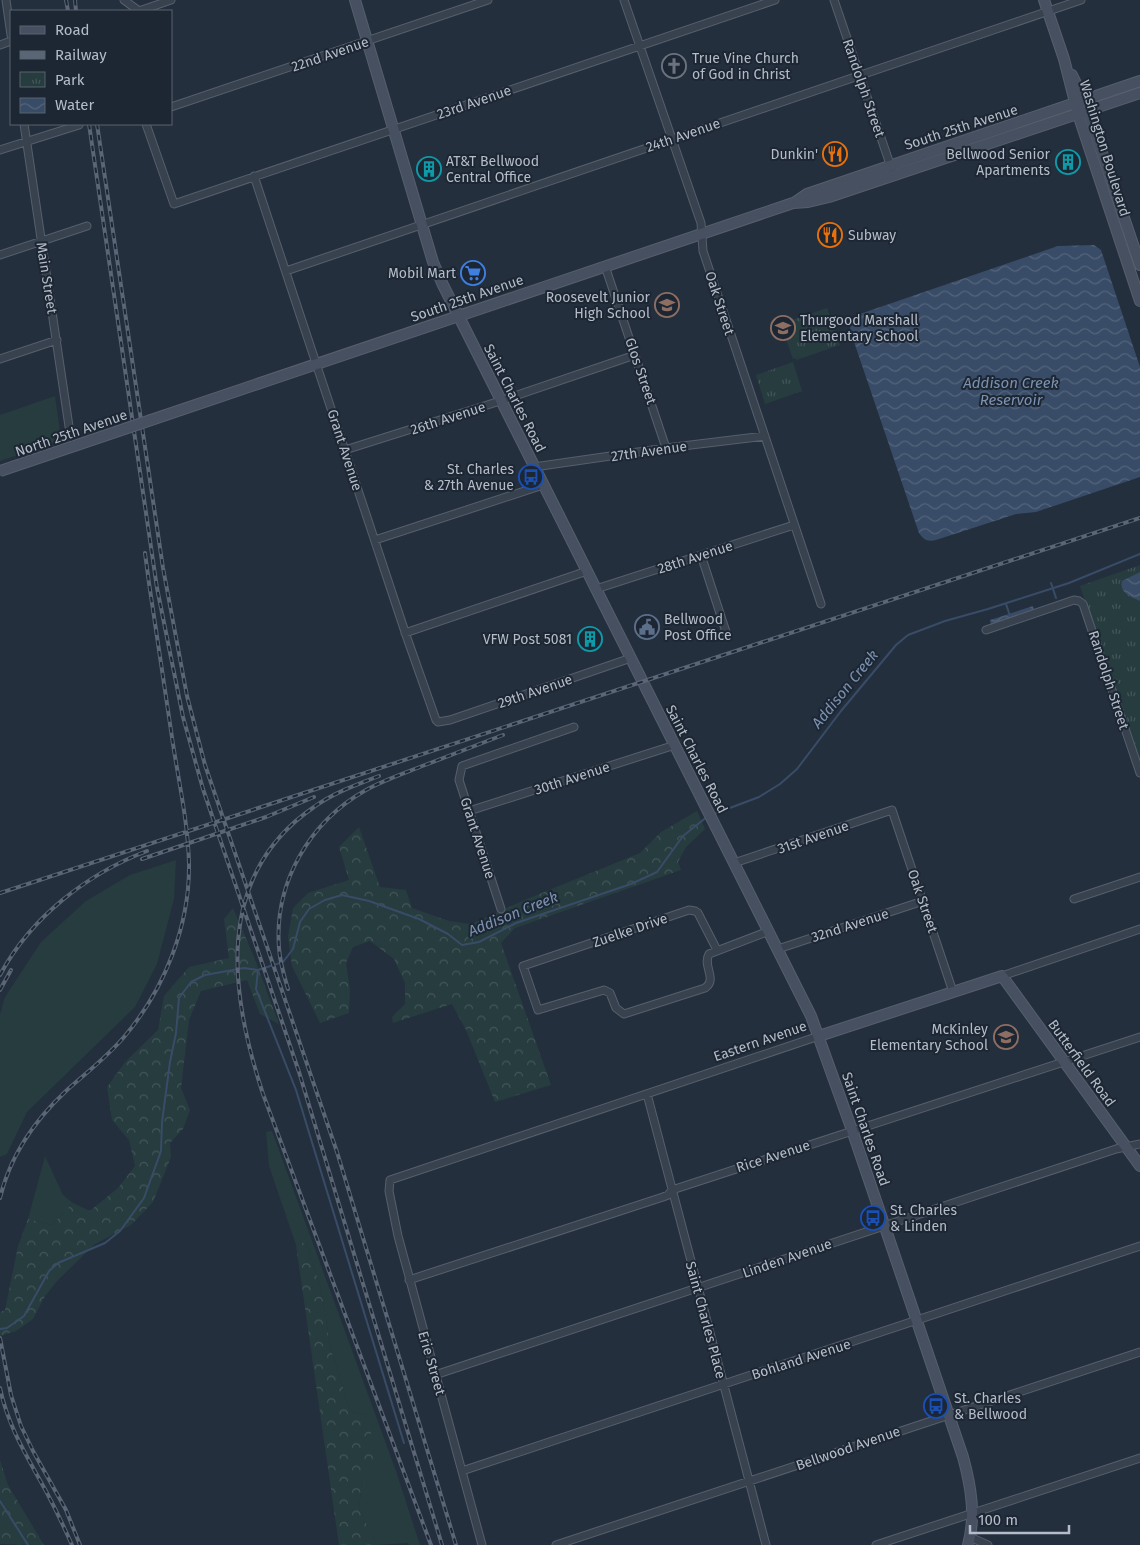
<svg xmlns="http://www.w3.org/2000/svg" width="1140" height="1545" font-family="'Fira Sans',sans-serif">
<style>
.grass{fill:#263c3f}
.forest{fill:url(#forest-crowns)}
.park{fill:url(#park-tufts)}
.water{fill:url(#water-waves)}
.lines{fill:none;stroke-linecap:round;stroke-linejoin:round}
.stream{stroke:#394c67;stroke-width:2}
.street-casing{stroke:#565f6c;stroke-width:9}
.secondary-casing{stroke:#565f6c;stroke-width:12}
.street{stroke:#38414e;stroke-width:7}
.secondary{stroke:#465061;stroke-width:10}
.rail-casing{stroke:#5a6575;stroke-width:4}
.rail{stroke:#1d2633;stroke-width:2;stroke-dasharray:5.5;stroke-linecap:butt}
.secondary-bridge-casing{stroke:#565f6c;stroke-width:12;stroke-linecap:butt}
.secondary-bridge{stroke:#465061;stroke-width:10}
.labels{text-anchor:middle;stroke-width:4;stroke-linejoin:round;paint-order:stroke}
.street-label{font-size:14px;fill:#b4bcc9;stroke:#1d2633}
.poi-label{font-size:14px;fill:#b4bcc9;stroke:#1d2633;text-anchor:start}
.water-label{font-size:15px;font-style:italic;fill:#7c92b1;stroke:#1d2633}
</style>
<defs>
<pattern id="forest-crowns" width="20" height="18" patternUnits="userSpaceOnUse" patternTransform="scale(1.25)"><rect width="20" height="18" fill="#263c3f"/><path d="M2 6a3 3 0 1 1 6 0M12 15a3 3 0 1 1 6 0" fill="none" stroke="#435659"/></pattern>
<pattern id="park-tufts" width="24" height="20" patternUnits="userSpaceOnUse" patternTransform="scale(1.25)"><rect width="24" height="20" fill="#263c3f"/><path d="M3 7l-1-3M5 7V3M7 7l1-3M15 17l-1-3M17 17v-4M19 17l1-3" fill="none" stroke="#435659"/></pattern>
<pattern id="water-waves" width="16" height="10" patternUnits="userSpaceOnUse" patternTransform="scale(1.25)"><rect width="16" height="10" fill="#394c67"/><path d="M0 5q4-4 8 0t8 0" fill="none" stroke="#53647b"/></pattern>
</defs>
<rect width="100%" height="100%" fill="#242f3e"/>
<path class="grass" d="M 55,396 L 61,438 L 54,443 L 0,461 L 0,415 Z
M 176,860 L 174,899 L 157,964 L 135,1007 L 27,1112 L 7,1154 L 0,1157 L 0,1014 L 5,997 L 41,942 L 86,901 L 130,875 Z
M 272,1131 L 396,1471 L 420,1545 L 409,1545 L 408,1543 L 377,1545 L 359,1509 L 368,1415 L 351,1412 L 331,1350 L 321,1289 L 306,1242 L 296,1245 L 269,1166 L 266,1132 Z
M 45,1156 L 63,1195 L 73,1203 L 52,1225 L 28,1219 Z"/>
<path class="forest" d="M 697,811 L 705,829 L 686,847 L 678,862 L 681,870 L 515,928 L 501,943 L 551,1085 L 495,1102 L 466,1030 L 452,1004 L 393,1023 L 392,1017 L 405,1004 L 405,983 L 394,959 L 370,941 L 353,947 L 346,963 L 350,990 L 349,1013 L 320,1023 L 292,966 L 288,937 L 293,908 L 308,893 L 349,880 L 339,847 L 359,827 L 380,887 L 406,890 L 412,908 L 449,921 L 471,924 L 527,899 L 640,853 L 661,832 Z
M 233,908 L 254,957 L 279,1024 L 260,1014 L 247,980 L 201,991 L 189,1020 L 181,1088 L 190,1110 L 183,1129 L 170,1143 L 171,1157 L 153,1202 L 131,1225 L 95,1244 L 57,1281 L 45,1296 L 33,1319 L 16,1331 L 0,1336 L 0,1312 L 5,1310 L 18,1246 L 28,1219 L 52,1225 L 73,1203 L 90,1211 L 118,1188 L 135,1166 L 129,1140 L 112,1120 L 107,1087 L 126,1061 L 158,1030 L 164,996 L 189,967 L 229,958 L 224,919 Z
M 306,1242 L 321,1289 L 331,1350 L 351,1412 L 368,1415 L 376,1464 L 362,1478 L 359,1509 L 377,1545 L 339,1545 L 296,1245 Z
M 0,1460 L 8,1485 L 44,1545 L 0,1544 Z"/>
<path class="park" d="M 827,308 L 840,345 L 796,360 L 796,358 L 793,359 L 781,324 Z
M 793,362 L 802,391 L 765,404 L 756,375 Z
M 1140,565 L 1140,762 L 1080,586 Z"/>
<path class="water" d="M 1094,245 L 1101,250 L 1140,367 L 1140,477 L 1036,512 L 1016,514 L 936,540 C 927,542 924,540 919,533 L 850,330 L 851,321 L 857,315 L 1058,246 Z
M 1140,572 L 1140,601 C 1131,597 1119,593 1122,581 Z
M 1033,606 L 1034,611 L 991,625 L 990,620 Z"/>
<g class="lines">
<path class="stream" d="M 1051,583 L 1056,598
M 1006,604 L 1010,616
M 714,814 L 759,797 L 780,784 L 797,769 L 841,711 L 896,645 L 908,635 L 945,621 L 988,609 L 1069,583 L 1140,554
M 258,970 L 256,989 L 296,1090 L 404,1443
M 0,1329 L 7,1328 L 24,1316 L 49,1271 L 58,1263 L 105,1243 L 120,1231 L 144,1198 L 161,1151 L 162,1122 L 170,1062 L 176,1033 L 179,998 L 191,982 L 205,975 L 244,968 L 258,970 L 283,962 L 293,949 L 300,922 L 309,909 L 325,900 L 342,895 L 369,901 L 419,919 L 448,934 L 462,945 L 479,942 L 516,923 L 631,884 L 657,872 L 683,836 L 708,816
M 0,1501 L 28,1545"/>
<defs>
<path id="street" d="M 6,0 L 11,35
M 124,0 L 139,11 L 171,0
M 624,0 L 701,223 L 703,251 L 821,604
M 834,0 L 892,170
M 0,45 L 11,41
M 171,107 L 488,0
M 24,124 L 70,433
M 146,124 L 174,204 L 775,0
M 0,150 L 79,125
M 254,176 L 406,635 L 436,720 L 438,722 L 450,720 L 631,658
M 0,255 L 87,226
M 605,266 L 666,448
M 286,271 L 1081,0
M 0,359 L 57,340
M 345,450 L 500,401 L 635,355
M 534,467 L 666,448 L 765,436
M 375,540 L 543,485
M 701,555 L 727,635
M 596,589 L 794,525
M 986,630 L 1074,600 L 1079,601 L 1083,604 L 1140,773
M 405,633 L 587,571
M 469,811 L 675,745
M 734,863 L 892,810 L 953,992
M 1074,899 L 1140,877
M 501,909 L 459,780 L 462,766 L 574,727
M 778,949 L 923,901
M 717,950 L 698,913 L 695,911 L 689,910 L 523,966 L 538,1010 L 604,990 L 610,993 L 616,1008 L 624,1014 L 705,988 C 718,979 702,966 709,954 L 769,931
M 1002,976 L 1140,929
M 647,1094 L 766,1545
M 409,1280 L 663,1197 L 668,1195 L 672,1190 L 1140,1037
M 435,1375 L 1116,1149 L 1140,1144
M 462,1471 L 1140,1246
M 970,1537 L 988,1545
M 482,1545 L 398,1236 L 389,1191 L 390,1180 L 819,1036
M 556,1545 L 1140,1352
M 876,1545 L 1140,1458"/>
<path id="secondary" d="M 355,0 L 433,262 L 442,283 L 811,1016 L 852,1130 L 963,1457 C 971,1486 976,1516 968,1545
M 1044,0 L 1064,59 L 1078,114 L 1140,301
M 1072,75 L 1084,100 L 1140,265
M 794,203 L 807,194 L 1140,81
M 151,420 L 793,203 L 808,202 L 829,197 L 1140,93
M 819,1036 L 1002,976 L 1140,1166"/>
</defs>
<use href="#street" class="street-casing"/>
<use href="#secondary" class="secondary-casing"/>
<use href="#street" class="street"/>
<use href="#secondary" class="secondary"/>
<defs>
<path id="rail" d="M 66,0 L 68,11
M 75,0 L 76,11
M 89,124 L 157,588 L 183,717 L 203,789 L 299,1072 L 442,1545
M 97,124 L 163,568 L 187,696 L 205,765 L 337,1152 L 456,1545
M 379,776 C 356,785 333,793 314,807 C 213,876 230,994 263,1094 L 431,1545
M 142,859 L 266,817 L 314,797
M 0,893 L 1140,518
M 0,975 C 31,917 87,874 147,851
M 288,989 C 284,976 280,962 279,948 C 274,883 309,822 366,790 C 384,780 405,773 425,765 C 451,755 477,745 503,735
M 0,990 L 11,970
M 0,1198 C 10,1156 35,1120 66,1091 C 86,1073 107,1057 124,1037 C 164,990 190,926 189,863 C 188,823 179,783 173,744 C 165,690 157,637 149,583 L 145,553
M 0,1338 L 11,1395 L 21,1426 L 33,1451 L 66,1510 L 80,1545
M 0,1388 C 8,1427 28,1458 47,1493 C 56,1510 64,1527 72,1545"/>
</defs>
<use href="#rail" class="rail-casing"/>
<use href="#rail" class="rail"/>
<defs>
<path id="secondary-bridge" d="M 0,471 L 151,420"/>
</defs>
<use href="#secondary-bridge" class="secondary-bridge-casing"/>
<use href="#secondary-bridge" class="secondary-bridge"/>
</g>
<defs>
<symbol id="church-ring" viewBox="-11 -11 22 22"><circle r="9.5" fill="#1d2633" stroke="#6b7280" stroke-width="1.5"/><path d="M-1.2-6h2.4v3.5h3.3v2.4h-3.3V6h-2.4V-.1h-3.3v-2.4h3.3Z" fill="#6b7280"/></symbol>
<symbol id="restaurant-ring" viewBox="-11 -11 22 22"><circle r="9.5" fill="#1d2633" stroke="#e8710a" stroke-width="1.5"/><path d="M-5-6h1v4h1v-4h1v4h1v-4h1v5L-1.5 .5V6h-2V.5L-5-1ZM5-6V6H3V1.5H1.5Q1.5-4 5-6Z" fill="#e8710a"/></symbol>
<symbol id="building-ring" viewBox="-11 -11 22 22"><circle r="9.5" fill="#1d2633" stroke="#0f9aa8" stroke-width="1.5"/><path d="M-4-6H4V6H1V3H-1V6H-4ZM-2.5-4.3h1.7v1.8h-1.7ZM.8-4.3h1.7v1.8H.8ZM-2.5-1h1.7V.8h-1.7ZM.8-1h1.7V.8H.8Z" fill="#0f9aa8"/></symbol>
<symbol id="supermarket-ring" viewBox="-11 -11 22 22"><circle r="9.5" fill="#1d2633" stroke="#3f7fe0" stroke-width="1.5"/><path d="M-6-5.5h2.5l.6 2H6L4.5 2H-2.5L-4.4-4H-6ZM-1.5 3.2a1.3 1.3 0 1 0 .1 0ZM3 3.2a1.3 1.3 0 1 0 .1 0Z" fill="#3f7fe0"/></symbol>
<symbol id="school-ring" viewBox="-11 -11 22 22"><circle r="9.5" fill="#1d2633" stroke="#8d6e63" stroke-width="1.5"/><path d="M0-5L7-2L0 1L-7-2ZM-4 1L0 2.5L4 1V4Q0 6-4 4Z" fill="#8d6e63"/></symbol>
<symbol id="bus-ring" viewBox="-11 -11 22 22"><circle r="9.5" fill="#1d2633" stroke="#1a4fb4" stroke-width="1.5"/><path d="M-5-6H5V4H4V6H2V4H-2V6H-4V4H-5ZM-3.5-4V0h7V-4ZM-3.5 1.2v1.5H-2V1.2ZM2 1.2v1.5H3.5V1.2Z" fill="#1a4fb4"/></symbol>
<symbol id="civic-ring" viewBox="-11 -11 22 22"><circle r="9.5" fill="#1d2633" stroke="#5c6f8a" stroke-width="1.5"/><path d="M-.6-6.5H3V-4.5H.6V-3L4-1V1h2V6H-6V1h2V-1L-.6-3ZM-1.2 2.5V6h2.4V2.5Z" fill="#5c6f8a"/></symbol>
</defs>
<g fill-rule="evenodd">
<use href="#church-ring" x="660" y="52" width="28" height="28"/>
<use href="#restaurant-ring" x="821" y="140" width="28" height="28"/>
<use href="#building-ring" x="1054" y="148" width="28" height="28"/>
<use href="#building-ring" x="415" y="155" width="28" height="28"/>
<use href="#restaurant-ring" x="816" y="221" width="28" height="28"/>
<use href="#supermarket-ring" x="459" y="259" width="28" height="28"/>
<use href="#school-ring" x="653" y="291" width="28" height="28"/>
<use href="#school-ring" x="769" y="314" width="28" height="28"/>
<use href="#bus-ring" x="517" y="463" width="28" height="28"/>
<use href="#civic-ring" x="633" y="613" width="28" height="28"/>
<use href="#building-ring" x="576" y="625" width="28" height="28"/>
<use href="#school-ring" x="992" y="1023" width="28" height="28"/>
<use href="#bus-ring" x="859" y="1204" width="28" height="28"/>
<use href="#bus-ring" x="922" y="1392" width="28" height="28"/>
</g>
<g class="labels">
<g class="street-label">
<text transform="translate(330 54) rotate(-19)" y="5">22nd Avenue</text>
<text transform="translate(864 88) rotate(71)" y="5">Randolph Street</text>
<text transform="translate(474 102) rotate(-19)" y="5">23rd Avenue</text>
<text transform="translate(961 127) rotate(-18)" y="5">South 25th Avenue</text>
<text transform="translate(683 135) rotate(-19)" y="5">24th Avenue</text>
<text transform="translate(1105 148) rotate(73)" y="5">Washington Boulevard</text>
<text transform="translate(47 278) rotate(81)" y="5">Main Street</text>
<text transform="translate(467 298) rotate(-19)" y="5">South 25th Avenue</text>
<text transform="translate(720 303) rotate(72)" y="5">Oak Street</text>
<text transform="translate(641 371) rotate(71)" y="5">Glos Street</text>
<text transform="translate(515 398) rotate(63)" y="5">Saint Charles Road</text>
<text transform="translate(448 418) rotate(-18)" y="5">26th Avenue</text>
<text transform="translate(71 433) rotate(-19)" y="5">North 25th Avenue</text>
<text transform="translate(345 450) rotate(72)" y="5">Grant Avenue</text>
<text transform="translate(649 451) rotate(-8)" y="5">27th Avenue</text>
<text transform="translate(695 557) rotate(-18)" y="5">28th Avenue</text>
<text transform="translate(1109 680) rotate(72)" y="5">Randolph Street</text>
<text transform="translate(535 691) rotate(-19)" y="5">29th Avenue</text>
<text transform="translate(697 759) rotate(63)" y="5">Saint Charles Road</text>
<text transform="translate(572 778) rotate(-18)" y="5">30th Avenue</text>
<text transform="translate(813 837) rotate(-19)" y="5">31st Avenue</text>
<text transform="translate(478 838) rotate(72)" y="5">Grant Avenue</text>
<text transform="translate(923 901) rotate(71)" y="5">Oak Street</text>
<text transform="translate(850 925) rotate(-18)" y="5">32nd Avenue</text>
<text transform="translate(630 930) rotate(-19)" y="5">Zuelke Drive</text>
<text transform="translate(760 1041) rotate(-19)" y="5">Eastern Avenue</text>
<text transform="translate(1082 1063) rotate(54)" y="5">Butterfield Road</text>
<text transform="translate(866 1129) rotate(71)" y="5">Saint Charles Road</text>
<text transform="translate(773 1156) rotate(-18)" y="5">Rice Avenue</text>
<text transform="translate(787 1258) rotate(-19)" y="5">Linden Avenue</text>
<text transform="translate(706 1320) rotate(75)" y="5">Saint Charles Place</text>
<text transform="translate(801 1359) rotate(-18)" y="5">Bohland Avenue</text>
<text transform="translate(432 1363) rotate(74)" y="5">Erie Street</text>
<text transform="translate(848 1448) rotate(-19)" y="5">Bellwood Avenue</text>
</g>
<g class="poi-label">
<text x="692" y="63">True Vine Church<tspan x="692" dy="16">of God in Christ</tspan></text>
<text x="818" y="159" text-anchor="end">Dunkin'</text>
<text x="1050" y="159" text-anchor="end">Bellwood Senior<tspan x="1050" dy="16">Apartments</tspan></text>
<text x="446" y="166">AT&amp;T Bellwood<tspan x="446" dy="16">Central Office</tspan></text>
<text x="848" y="240">Subway</text>
<text x="456" y="278" text-anchor="end">Mobil Mart</text>
<text x="650" y="302" text-anchor="end">Roosevelt Junior<tspan x="650" dy="16">High School</tspan></text>
<text x="800" y="325">Thurgood Marshall<tspan x="800" dy="16">Elementary School</tspan></text>
<text x="514" y="474" text-anchor="end">St. Charles<tspan x="514" dy="16">&amp; 27th Avenue</tspan></text>
<text x="664" y="624">Bellwood<tspan x="664" dy="16">Post Office</tspan></text>
<text x="572" y="644" text-anchor="end">VFW Post 5081</text>
<text x="988" y="1034" text-anchor="end">McKinley<tspan x="988" dy="16">Elementary School</tspan></text>
<text x="890" y="1215">St. Charles<tspan x="890" dy="16">&amp; Linden</tspan></text>
<text x="954" y="1403">St. Charles<tspan x="954" dy="16">&amp; Bellwood</tspan></text>
</g>
<g class="water-label">
<text x="1011" y="388">Addison Creek<tspan x="1011" dy="17">Reservoir</tspan></text>
<text transform="translate(845 689) rotate(-51)" y="5">Addison Creek</text>
<text transform="translate(513 914) rotate(-22)" y="5">Addison Creek</text>
</g>
</g>
<rect x="10" y="10" width="162" height="115" fill="#1d2633" stroke="#59626f"/>
<rect x="20" y="26" width="25" height="8" fill="#465061" stroke="#59626f"/>
<text x="55" y="35" font-size="15" fill="#b4bcc9">Road</text>
<rect x="20" y="51" width="25" height="8" fill="#5a6575" stroke="#59626f"/>
<text x="55" y="60" font-size="15" fill="#b4bcc9">Railway</text>
<rect x="20" y="72" width="25" height="15" fill="url(#park-tufts)" stroke="#59626f"/>
<text x="55" y="85" font-size="15" fill="#b4bcc9">Park</text>
<rect x="20" y="98" width="25" height="15" fill="url(#water-waves)" stroke="#59626f"/>
<text x="55" y="110" font-size="15" fill="#b4bcc9">Water</text>
<path d="M970 1525v8h99v-8" fill="none" stroke="#b4bcc9" stroke-width="2.5"/>
<text x="978" y="1525" font-size="15" fill="#b4bcc9" stroke="#1d2633" stroke-width="4" paint-order="stroke">100 m</text>
</svg>
